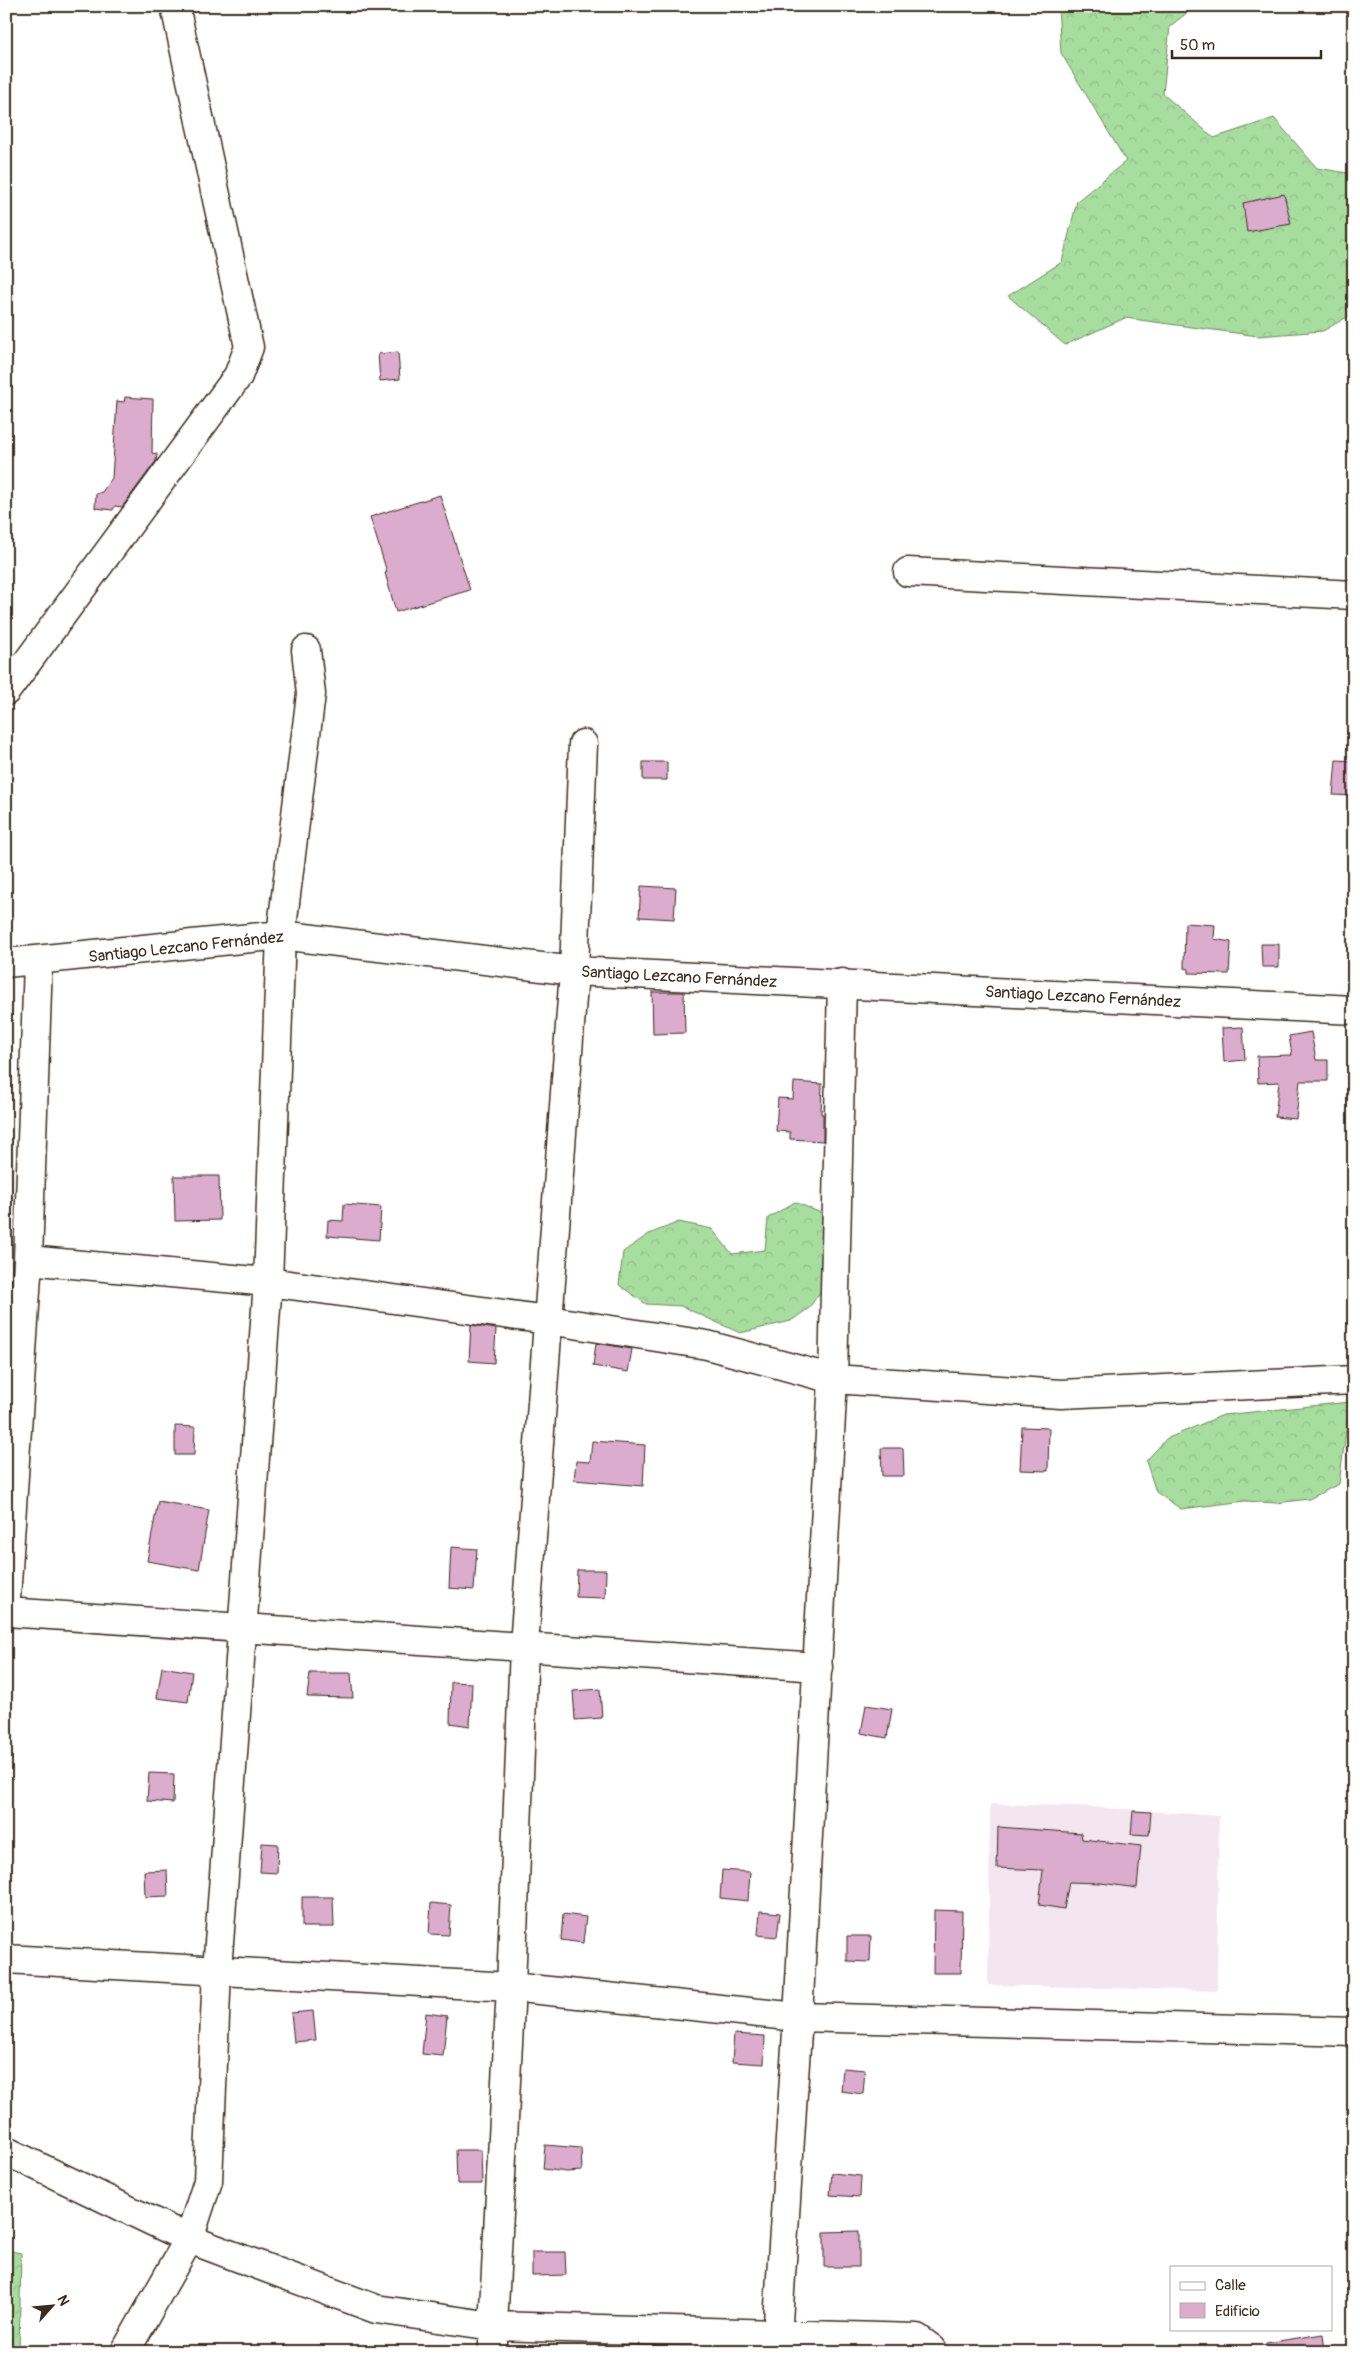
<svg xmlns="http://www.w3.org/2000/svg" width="1360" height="2358" font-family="Pangolin,sans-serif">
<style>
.built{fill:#f4e6f0}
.forest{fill:url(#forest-crowns);stroke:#72845f}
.building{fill:#dbacce;stroke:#3b2a1e}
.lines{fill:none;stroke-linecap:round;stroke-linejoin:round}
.minor-casing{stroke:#3b2a1e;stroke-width:31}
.minor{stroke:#fff;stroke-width:28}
.labels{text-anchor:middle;stroke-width:5;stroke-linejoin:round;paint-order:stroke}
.street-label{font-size:16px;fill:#3b2a1e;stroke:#fff}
</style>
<defs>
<pattern id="forest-crowns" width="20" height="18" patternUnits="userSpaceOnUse" patternTransform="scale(1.25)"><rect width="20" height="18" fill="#a8dda0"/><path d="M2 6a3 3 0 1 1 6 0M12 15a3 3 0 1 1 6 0" fill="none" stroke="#92be89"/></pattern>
</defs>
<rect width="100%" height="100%" fill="#fff"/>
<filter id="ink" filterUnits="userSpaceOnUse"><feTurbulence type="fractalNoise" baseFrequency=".02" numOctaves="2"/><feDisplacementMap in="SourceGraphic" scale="10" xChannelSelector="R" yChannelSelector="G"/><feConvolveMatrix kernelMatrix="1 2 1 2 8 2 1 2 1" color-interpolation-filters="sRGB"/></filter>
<g filter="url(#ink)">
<path class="built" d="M 990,1804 L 1079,1806 L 1219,1816 L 1217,1991 L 988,1985 Z"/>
<path class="forest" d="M 1058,6 L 1196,6 L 1170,26 L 1163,94 L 1214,138 L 1274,118 L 1317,168 L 1354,174 L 1354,313 L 1323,331 L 1258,336 L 1125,318 L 1065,345 L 1008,296 L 1062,262 L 1077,201 L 1126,161 L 1061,53 Z
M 795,1202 L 826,1215 L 827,1282 L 809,1308 L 791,1321 L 740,1333 L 681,1306 L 646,1304 L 619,1285 L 623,1252 L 649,1234 L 679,1222 L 712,1229 L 732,1254 L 765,1250 L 768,1218 Z
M 1350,1402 L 1339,1484 L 1309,1499 L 1276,1503 L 1245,1501 L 1181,1509 L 1156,1492 L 1146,1461 L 1166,1439 L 1223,1415 Z
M 6,2250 L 21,2253 L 19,2352 L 6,2352 Z"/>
<path class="building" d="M 1284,194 L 1291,224 L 1247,232 L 1243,203 Z
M 398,352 L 400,379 L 380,381 L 378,354 Z
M 125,397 L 153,399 L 152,453 L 157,454 L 156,461 L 122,507 L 115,506 L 113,510 L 95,508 L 96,494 L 102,492 L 112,478 L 117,401 L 124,402 Z
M 440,495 L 470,590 L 396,612 L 385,573 L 387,572 L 370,517 Z
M 1336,760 L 1354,761 L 1354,796 L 1333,795 Z
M 643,762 L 667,762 L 667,780 L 643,780 Z
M 641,886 L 676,888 L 674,919 L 639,917 Z
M 1185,923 L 1215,925 L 1214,939 L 1231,942 L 1229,974 L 1189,973 L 1189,969 L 1184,968 Z
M 1261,944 L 1279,944 L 1279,967 L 1262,967 Z
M 652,992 L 684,992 L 685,1033 L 653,1034 Z
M 1243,1027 L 1245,1060 L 1224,1062 L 1222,1028 Z
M 1311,1032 L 1316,1060 L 1328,1060 L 1328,1081 L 1300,1081 L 1296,1119 L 1275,1117 L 1279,1082 L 1258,1083 L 1257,1056 L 1292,1055 L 1289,1036 Z
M 794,1082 L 822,1084 L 821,1114 L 823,1114 L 823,1141 L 790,1139 L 790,1132 L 776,1131 L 778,1098 L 793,1099 Z
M 174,1176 L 219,1176 L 220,1220 L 175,1221 Z
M 344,1204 L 381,1207 L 379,1240 L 327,1236 L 328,1220 L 343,1221 Z
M 471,1325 L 496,1329 L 494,1363 L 469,1361 Z
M 596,1343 L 632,1349 L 628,1372 L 593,1366 Z
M 175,1426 L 195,1427 L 194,1455 L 175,1455 Z
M 1022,1427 L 1049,1428 L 1048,1471 L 1020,1470 Z
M 592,1441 L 645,1445 L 643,1486 L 574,1480 L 576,1461 L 590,1462 Z
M 881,1448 L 903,1448 L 904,1476 L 882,1476 Z
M 158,1501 L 209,1510 L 199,1570 L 147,1561 Z
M 451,1547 L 477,1549 L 474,1590 L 449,1588 Z
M 577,1570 L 606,1570 L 605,1598 L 576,1597 Z
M 162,1667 L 192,1672 L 188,1702 L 157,1698 Z
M 310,1673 L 351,1673 L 353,1698 L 307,1697 Z
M 451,1682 L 472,1683 L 470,1726 L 450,1723 Z
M 600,1689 L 602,1718 L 575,1720 L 573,1691 Z
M 866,1705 L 892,1709 L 887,1738 L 861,1733 Z
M 149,1773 L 174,1774 L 173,1803 L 147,1801 Z
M 1133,1811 L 1151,1812 L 1149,1835 L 1131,1834 Z
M 998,1827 L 1081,1833 L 1082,1839 L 1141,1846 L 1137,1888 L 1101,1883 L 1069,1882 L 1064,1909 L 1039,1905 L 1043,1870 L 997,1868 Z
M 262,1843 L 278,1844 L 277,1873 L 260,1872 Z
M 167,1870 L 168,1896 L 145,1897 L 144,1871 Z
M 722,1870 L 750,1872 L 748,1901 L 720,1898 Z
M 302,1897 L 333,1897 L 334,1927 L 302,1927 Z
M 431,1903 L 451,1905 L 449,1935 L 429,1934 Z
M 934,1910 L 962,1911 L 961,1973 L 933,1973 Z
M 760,1911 L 780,1913 L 777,1937 L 758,1935 Z
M 563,1914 L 586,1917 L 583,1943 L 561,1940 Z
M 847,1936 L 871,1936 L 870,1962 L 847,1961 Z
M 313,2011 L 316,2040 L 294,2042 L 291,2013 Z
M 426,2013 L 447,2016 L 443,2056 L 422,2054 Z
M 734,2034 L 765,2036 L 764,2064 L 732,2062 Z
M 843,2068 L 865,2070 L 863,2094 L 841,2091 Z
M 545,2145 L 581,2148 L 582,2171 L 567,2172 L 543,2169 Z
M 456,2150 L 481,2150 L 482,2184 L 457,2184 Z
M 832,2173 L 861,2176 L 860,2197 L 830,2195 Z
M 859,2231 L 859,2267 L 824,2267 L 824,2232 Z
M 532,2252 L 565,2252 L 566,2275 L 532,2276 Z
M 1323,2334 L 1325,2352 L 1266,2352 L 1266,2343 Z"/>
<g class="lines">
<defs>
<path id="minor" d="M 908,572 L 1354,595
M 6,691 L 238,376 L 249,347 L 175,6
M 583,744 L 574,971 L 524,1646 L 511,1987 L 493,2326 L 917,2338 L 932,2349 L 932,2352
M 6,963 L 281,935 L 574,971 L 1354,1010
M 28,1260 L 268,1282 L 548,1320 L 707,1345 L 833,1379 L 1061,1394 L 1354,1380
M 6,1599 L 28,1260 L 38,961
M 6,1612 L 818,1667
M 6,1959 L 511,1987 L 798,2017 L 1354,2032
M 6,2151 L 189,2239 L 376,2309 L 493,2326 L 493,2352
M 125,2352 L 189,2239 L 208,2181 L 217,1970 L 268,1282 L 281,935 L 311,694 L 306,650
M 776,2352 L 798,2017 L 833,1379 L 842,983"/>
</defs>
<use href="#minor" class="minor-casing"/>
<use href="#minor" class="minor"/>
</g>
</g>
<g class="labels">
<g class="street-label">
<text transform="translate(186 946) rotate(-6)" y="6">Santiago Lezcano Fernández</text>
<text transform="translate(679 976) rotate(3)" y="6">Santiago Lezcano Fernández</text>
<text transform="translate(1083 996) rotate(3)" y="6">Santiago Lezcano Fernández</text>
</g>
</g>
<rect width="1360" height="2358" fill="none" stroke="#fff" stroke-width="25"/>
<rect x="12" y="12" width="1335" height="2333" fill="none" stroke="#3b2a1e" stroke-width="2" filter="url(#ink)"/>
<rect x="1170" y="2266" width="162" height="65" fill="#ffffff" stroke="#b1aaa5"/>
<rect x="1180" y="2282" width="25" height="8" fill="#ffffff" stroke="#b1aaa5"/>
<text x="1215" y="2290" font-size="15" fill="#3b2a1e">Calle</text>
<rect x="1180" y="2303" width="25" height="15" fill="#dbacce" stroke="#b1aaa5"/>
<text x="1215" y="2316" font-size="15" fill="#3b2a1e">Edificio</text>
<g transform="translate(52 2306) rotate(63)" stroke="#ffffff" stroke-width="4" paint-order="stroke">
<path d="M0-4L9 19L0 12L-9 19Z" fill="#3b2a1e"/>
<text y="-8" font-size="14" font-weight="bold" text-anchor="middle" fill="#3b2a1e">N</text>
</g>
<path d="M1172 50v8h149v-8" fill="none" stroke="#3b2a1e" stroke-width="2.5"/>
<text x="1180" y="50" font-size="15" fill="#3b2a1e" stroke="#ffffff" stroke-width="4" paint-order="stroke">50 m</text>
</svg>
